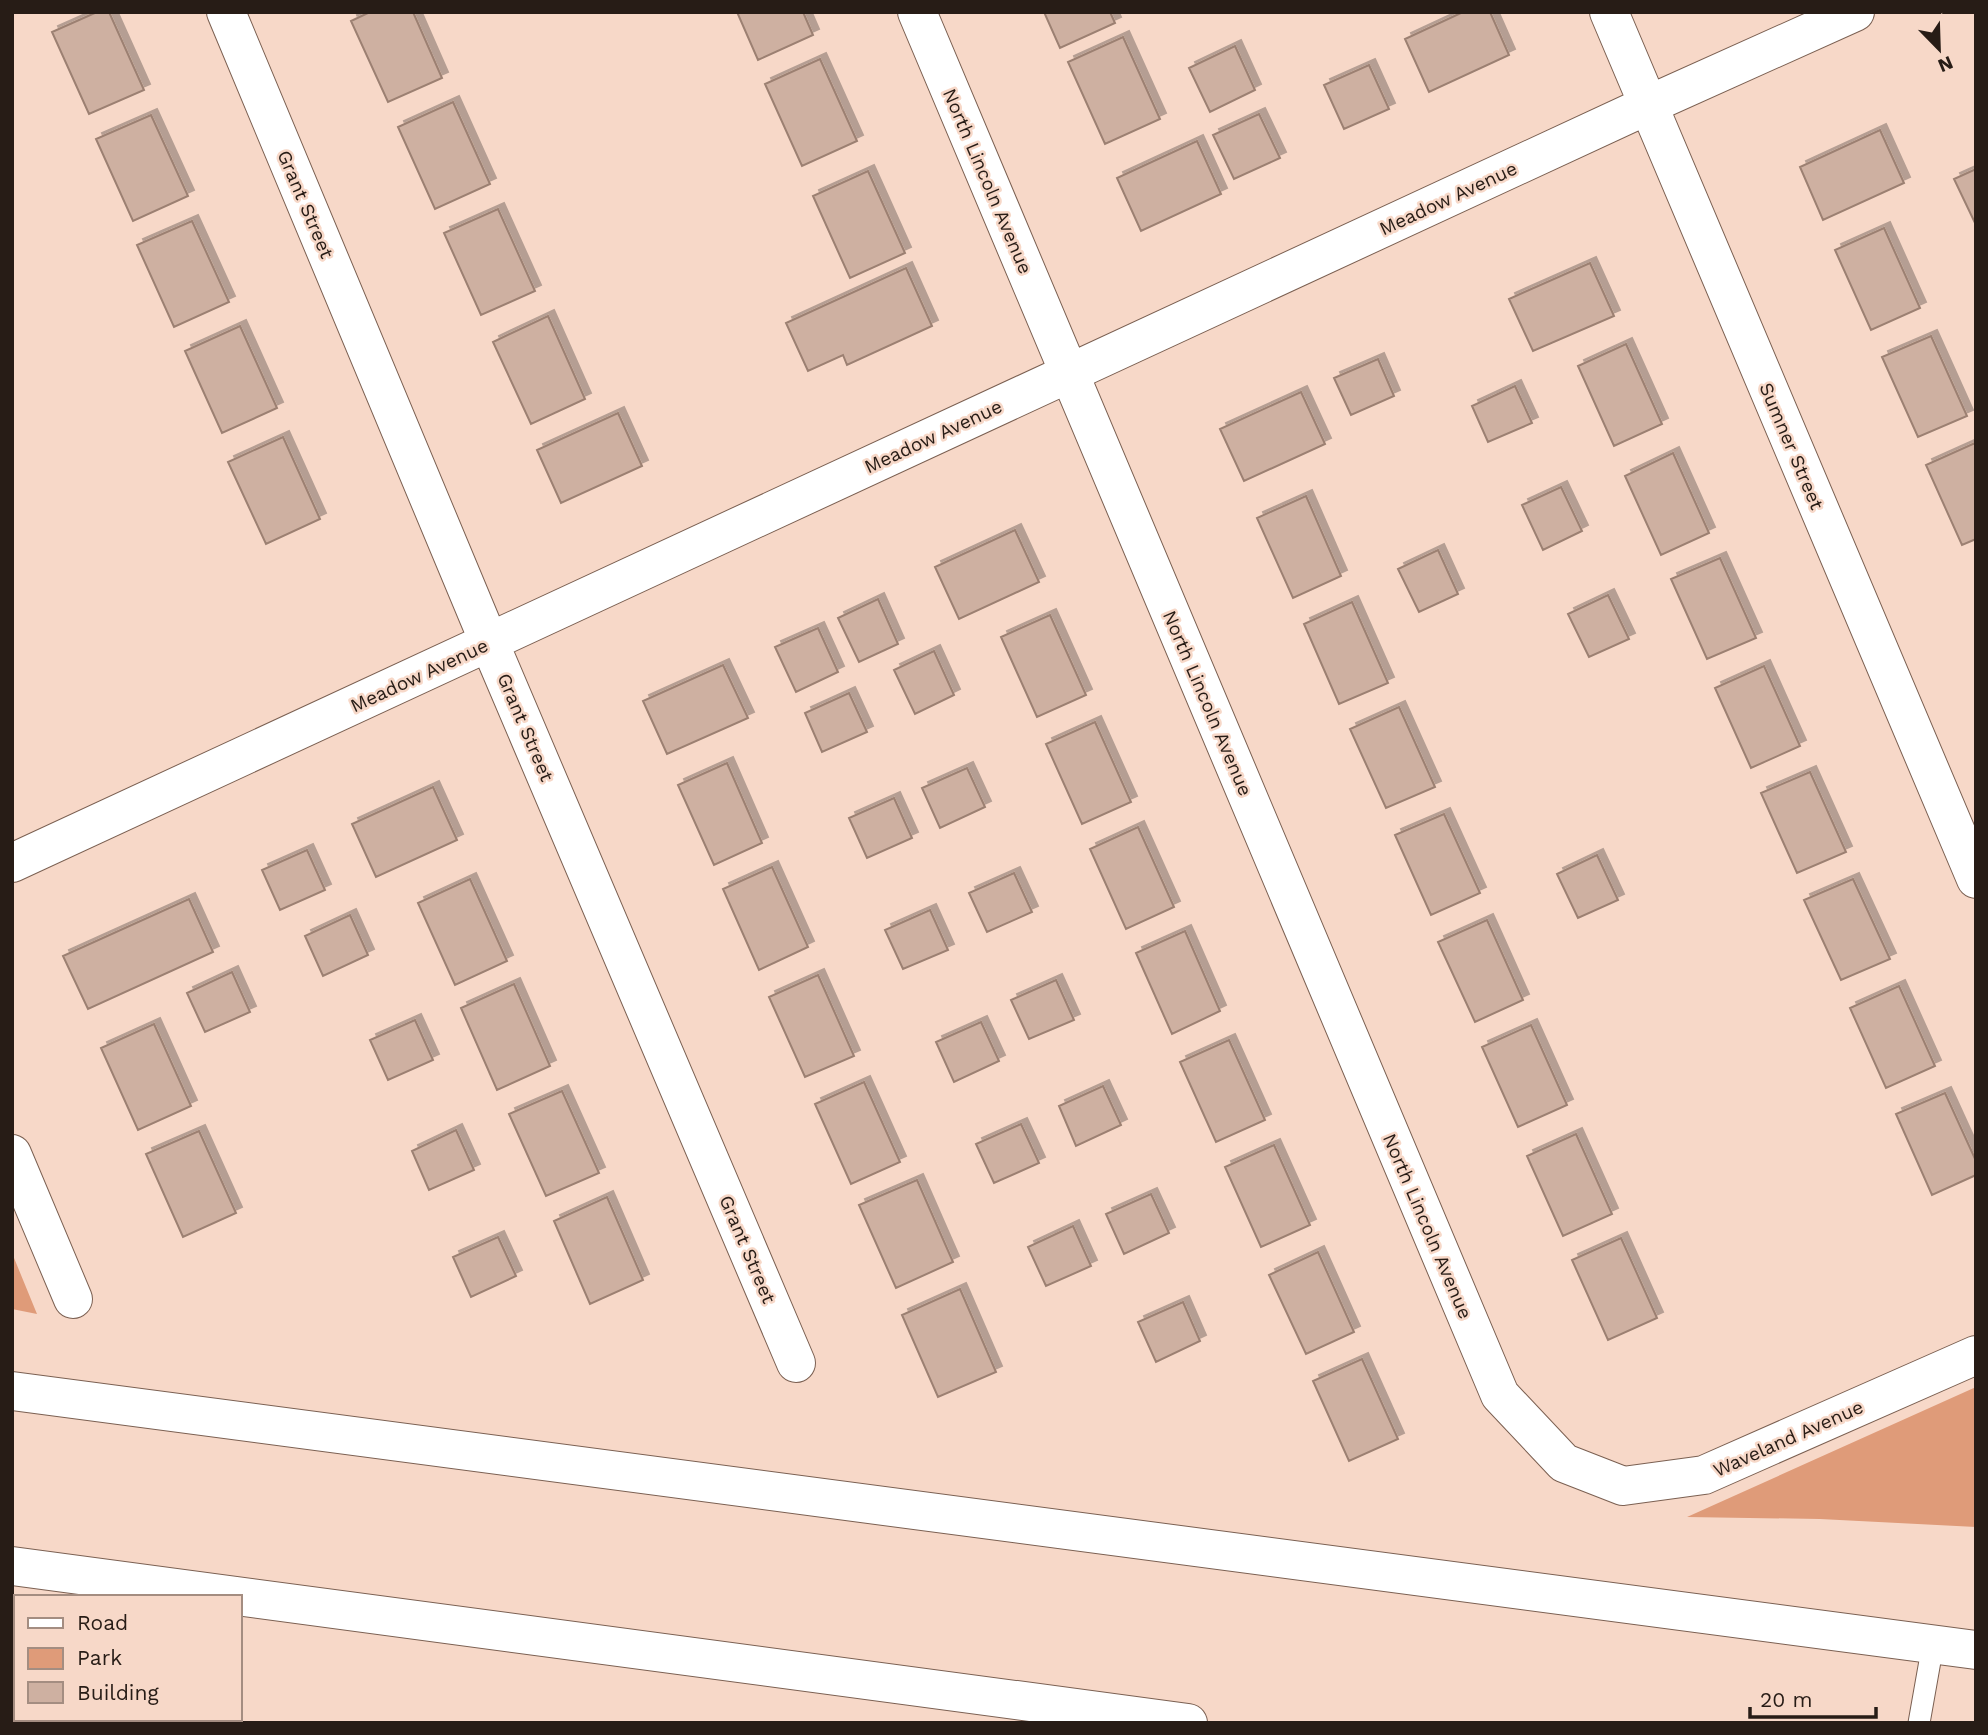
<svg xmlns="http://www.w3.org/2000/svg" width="1988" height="1735" font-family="'Work Sans',sans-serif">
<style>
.green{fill:#df9b79}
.building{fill:#ceb0a1;stroke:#9c8072;stroke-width:2;filter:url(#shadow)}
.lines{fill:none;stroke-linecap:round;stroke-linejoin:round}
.service-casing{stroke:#7b6052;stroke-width:23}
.minor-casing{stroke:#7b6052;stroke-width:40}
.motorway-casing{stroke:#7b6052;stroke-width:40}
.service{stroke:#fff;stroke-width:21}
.minor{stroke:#fff;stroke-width:38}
.motorway{stroke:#fff;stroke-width:38}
.labels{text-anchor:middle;stroke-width:5;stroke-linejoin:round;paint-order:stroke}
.street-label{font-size:19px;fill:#271c16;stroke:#f7d8c8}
</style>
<defs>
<filter id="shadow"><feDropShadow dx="6" dy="-6" stdDeviation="0" flood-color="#0004"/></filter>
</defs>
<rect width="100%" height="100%" fill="#f7d8c8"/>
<path class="green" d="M 12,1253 L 37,1314 L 12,1309 Z
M 1976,1387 L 1976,1527 L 1820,1519 L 1687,1517 Z"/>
<path class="building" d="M 97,12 L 109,12 L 144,90 L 89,114 L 52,32 Z
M 370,12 L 413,12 L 442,78 L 388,102 L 351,21 Z
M 737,12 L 803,12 L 813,35 L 758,60 Z
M 1044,12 L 1110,12 L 1115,23 L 1060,48 Z
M 1463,12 L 1490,12 L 1509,55 L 1429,92 L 1405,39 Z
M 1123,37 L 1160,119 L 1105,144 L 1068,62 Z
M 1235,46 L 1255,90 L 1210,112 L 1189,68 Z
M 820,59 L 857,141 L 802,166 L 765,84 Z
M 1369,65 L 1389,109 L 1344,129 L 1324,85 Z
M 453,102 L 490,184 L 435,209 L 398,127 Z
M 1259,114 L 1280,158 L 1234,179 L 1213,135 Z
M 151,115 L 188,196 L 133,221 L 96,139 Z
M 1880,130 L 1904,183 L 1823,220 L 1800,167 Z
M 1197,141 L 1221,194 L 1141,231 L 1117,178 Z
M 1976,169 L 1976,223 L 1975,223 L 1954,179 Z
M 868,171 L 905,253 L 850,278 L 813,196 Z
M 498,209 L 535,291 L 481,315 L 444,233 Z
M 192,221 L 229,302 L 174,327 L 137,245 Z
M 1884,228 L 1920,308 L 1871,330 L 1835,250 Z
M 1590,263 L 1614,316 L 1533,351 L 1509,299 Z
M 906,268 L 932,326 L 847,365 L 843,355 L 808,371 L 786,323 Z
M 548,316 L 585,399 L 531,424 L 493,342 Z
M 240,326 L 277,408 L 222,433 L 185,351 Z
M 1931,336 L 1967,416 L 1918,437 L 1882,357 Z
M 1626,344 L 1662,424 L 1614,446 L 1578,366 Z
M 1378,359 L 1394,396 L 1351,415 L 1334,378 Z
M 1515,386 L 1532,423 L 1488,442 L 1472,406 Z
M 1301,392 L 1325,444 L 1244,481 L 1220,429 Z
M 618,413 L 642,466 L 561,503 L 537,450 Z
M 283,437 L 320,519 L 266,544 L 228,462 Z
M 1975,443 L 1976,539 L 1962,545 L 1926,465 Z
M 1673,453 L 1709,533 L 1661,555 L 1625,476 Z
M 1561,487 L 1582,531 L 1543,550 L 1522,505 Z
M 1306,496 L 1341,576 L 1293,598 L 1257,518 Z
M 1015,530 L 1039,582 L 959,619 L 935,567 Z
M 1438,550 L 1458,594 L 1419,612 L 1398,569 Z
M 1720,558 L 1756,638 L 1707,659 L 1671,579 Z
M 1608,595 L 1629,639 L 1589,657 L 1568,614 Z
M 878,599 L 898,644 L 859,662 L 838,618 Z
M 1352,602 L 1388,683 L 1339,704 L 1304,624 Z
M 1050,615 L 1086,695 L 1037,717 L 1001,637 Z
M 818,628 L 838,672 L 796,692 L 775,647 Z
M 934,651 L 954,695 L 915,714 L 894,670 Z
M 723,665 L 748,718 L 667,754 L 643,701 Z
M 1764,666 L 1800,746 L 1751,768 L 1715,688 Z
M 849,693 L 867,732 L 822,752 L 805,713 Z
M 1399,707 L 1435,787 L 1386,808 L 1350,729 Z
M 1095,722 L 1131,802 L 1082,824 L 1046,744 Z
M 727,763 L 762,843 L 714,865 L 678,785 Z
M 967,768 L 985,807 L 940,828 L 922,788 Z
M 1810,772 L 1846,852 L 1797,873 L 1761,793 Z
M 433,787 L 457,840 L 376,877 L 352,824 Z
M 894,798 L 912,838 L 867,858 L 849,818 Z
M 1444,814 L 1480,893 L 1431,915 L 1395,835 Z
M 1138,827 L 1174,907 L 1126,929 L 1090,849 Z
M 307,850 L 325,890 L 280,910 L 262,870 Z
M 1597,855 L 1618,900 L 1578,918 L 1557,874 Z
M 772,867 L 808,947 L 759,970 L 723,889 Z
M 1014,873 L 1032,912 L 987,932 L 969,893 Z
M 470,879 L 507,961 L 455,985 L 418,903 Z
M 1853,879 L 1890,959 L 1841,980 L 1804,900 Z
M 189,899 L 213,952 L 88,1009 L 63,956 Z
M 930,910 L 948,950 L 903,969 L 885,930 Z
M 350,915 L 368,955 L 323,976 L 305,936 Z
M 1487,920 L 1523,1000 L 1475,1022 L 1438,942 Z
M 1185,931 L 1220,1011 L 1172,1034 L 1136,953 Z
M 232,972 L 250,1012 L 205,1032 L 187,993 Z
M 818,975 L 854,1056 L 805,1077 L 769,997 Z
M 1056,980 L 1074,1020 L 1029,1039 L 1011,1000 Z
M 514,984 L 550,1066 L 497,1090 L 461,1008 Z
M 1899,986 L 1935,1066 L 1886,1088 L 1850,1008 Z
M 415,1020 L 433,1060 L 388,1080 L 370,1040 Z
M 981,1022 L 999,1061 L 954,1082 L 936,1042 Z
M 154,1024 L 191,1106 L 138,1130 L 101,1048 Z
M 1531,1025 L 1567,1105 L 1518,1127 L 1482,1047 Z
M 1229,1040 L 1265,1120 L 1216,1142 L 1180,1062 Z
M 864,1082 L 900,1162 L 851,1184 L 815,1104 Z
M 1103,1086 L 1121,1125 L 1076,1146 L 1059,1106 Z
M 562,1091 L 599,1173 L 546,1196 L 509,1114 Z
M 1945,1093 L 1976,1161 L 1976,1175 L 1932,1195 L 1896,1114 Z
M 1021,1124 L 1039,1163 L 994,1183 L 976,1144 Z
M 456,1130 L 474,1170 L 429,1190 L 412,1151 Z
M 199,1131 L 236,1213 L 183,1237 L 146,1154 Z
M 1576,1134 L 1612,1214 L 1563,1236 L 1527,1156 Z
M 1274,1145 L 1310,1225 L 1261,1247 L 1225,1167 Z
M 917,1180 L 953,1262 L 896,1288 L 859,1205 Z
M 1151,1194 L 1169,1233 L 1124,1254 L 1106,1214 Z
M 607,1197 L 643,1280 L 590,1304 L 554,1221 Z
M 1073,1226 L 1091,1266 L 1046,1286 L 1028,1247 Z
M 498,1237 L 516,1276 L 471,1297 L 453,1257 Z
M 1621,1238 L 1657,1318 L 1608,1340 L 1572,1260 Z
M 1318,1252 L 1354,1332 L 1306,1354 L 1269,1275 Z
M 960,1289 L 996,1372 L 938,1397 L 902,1315 Z
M 1183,1302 L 1200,1341 L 1156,1362 L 1138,1322 Z
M 1362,1359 L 1398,1439 L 1349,1461 L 1313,1381 Z"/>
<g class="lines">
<defs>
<path id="service" d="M 1919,1723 L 1933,1644"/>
<path id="minor" d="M 226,12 L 489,642 L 796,1363
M 917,12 L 1500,1395 L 1564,1463 L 1623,1486 L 1704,1475 L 1976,1355
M 1609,12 L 1976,879
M 12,863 L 1648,105 L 1855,12
M 12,1154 L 73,1299"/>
<path id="motorway" d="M 12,1391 L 1976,1650
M 12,1566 L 1188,1723"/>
</defs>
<use href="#service" class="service-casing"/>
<use href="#minor" class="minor-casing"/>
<use href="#motorway" class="motorway-casing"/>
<use href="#service" class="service"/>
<use href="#minor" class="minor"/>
<use href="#motorway" class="motorway"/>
</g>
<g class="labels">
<g class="street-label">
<text transform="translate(988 181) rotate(67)" y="7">North Lincoln Avenue</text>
<text transform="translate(1448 198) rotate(-25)" y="7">Meadow Avenue</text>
<text transform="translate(306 204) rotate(67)" y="7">Grant Street</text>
<text transform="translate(933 436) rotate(-25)" y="7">Meadow Avenue</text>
<text transform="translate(1792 446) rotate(67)" y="7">Sumner Street</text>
<text transform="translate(419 675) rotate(-25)" y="7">Meadow Avenue</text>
<text transform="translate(1208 703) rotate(67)" y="7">North Lincoln Avenue</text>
<text transform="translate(526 727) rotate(67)" y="7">Grant Street</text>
<text transform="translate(1428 1226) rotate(67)" y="7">North Lincoln Avenue</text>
<text transform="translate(748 1249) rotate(67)" y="7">Grant Street</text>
<text transform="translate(1788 1438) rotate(-24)" y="7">Waveland Avenue</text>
</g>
</g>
<rect width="1988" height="1735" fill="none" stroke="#271c16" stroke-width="28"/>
<rect x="14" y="1595" width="228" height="126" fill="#f7d8c8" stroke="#a48d81" stroke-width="2"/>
<rect x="28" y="1618" width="35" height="10" fill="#ffffff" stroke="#a48d81" stroke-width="2"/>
<text x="77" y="1630" font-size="21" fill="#271c16">Road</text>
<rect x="28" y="1648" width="35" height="21" fill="#df9b79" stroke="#a48d81" stroke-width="2"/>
<text x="77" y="1665" font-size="21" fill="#271c16">Park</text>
<rect x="28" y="1682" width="35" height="21" fill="#ceb0a1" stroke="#a48d81" stroke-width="2"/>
<text x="77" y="1700" font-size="21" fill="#271c16">Building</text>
<g transform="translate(1939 49) rotate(157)" stroke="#f7d8c8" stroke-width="5" paint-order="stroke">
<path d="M0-5L12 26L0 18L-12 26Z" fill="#271c16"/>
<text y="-10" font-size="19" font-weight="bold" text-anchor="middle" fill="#271c16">N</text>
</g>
<path d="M1750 1707v10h126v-10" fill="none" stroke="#271c16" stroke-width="3.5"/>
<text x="1760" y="1707" font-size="21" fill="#271c16" stroke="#f7d8c8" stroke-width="5" paint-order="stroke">20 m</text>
</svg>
